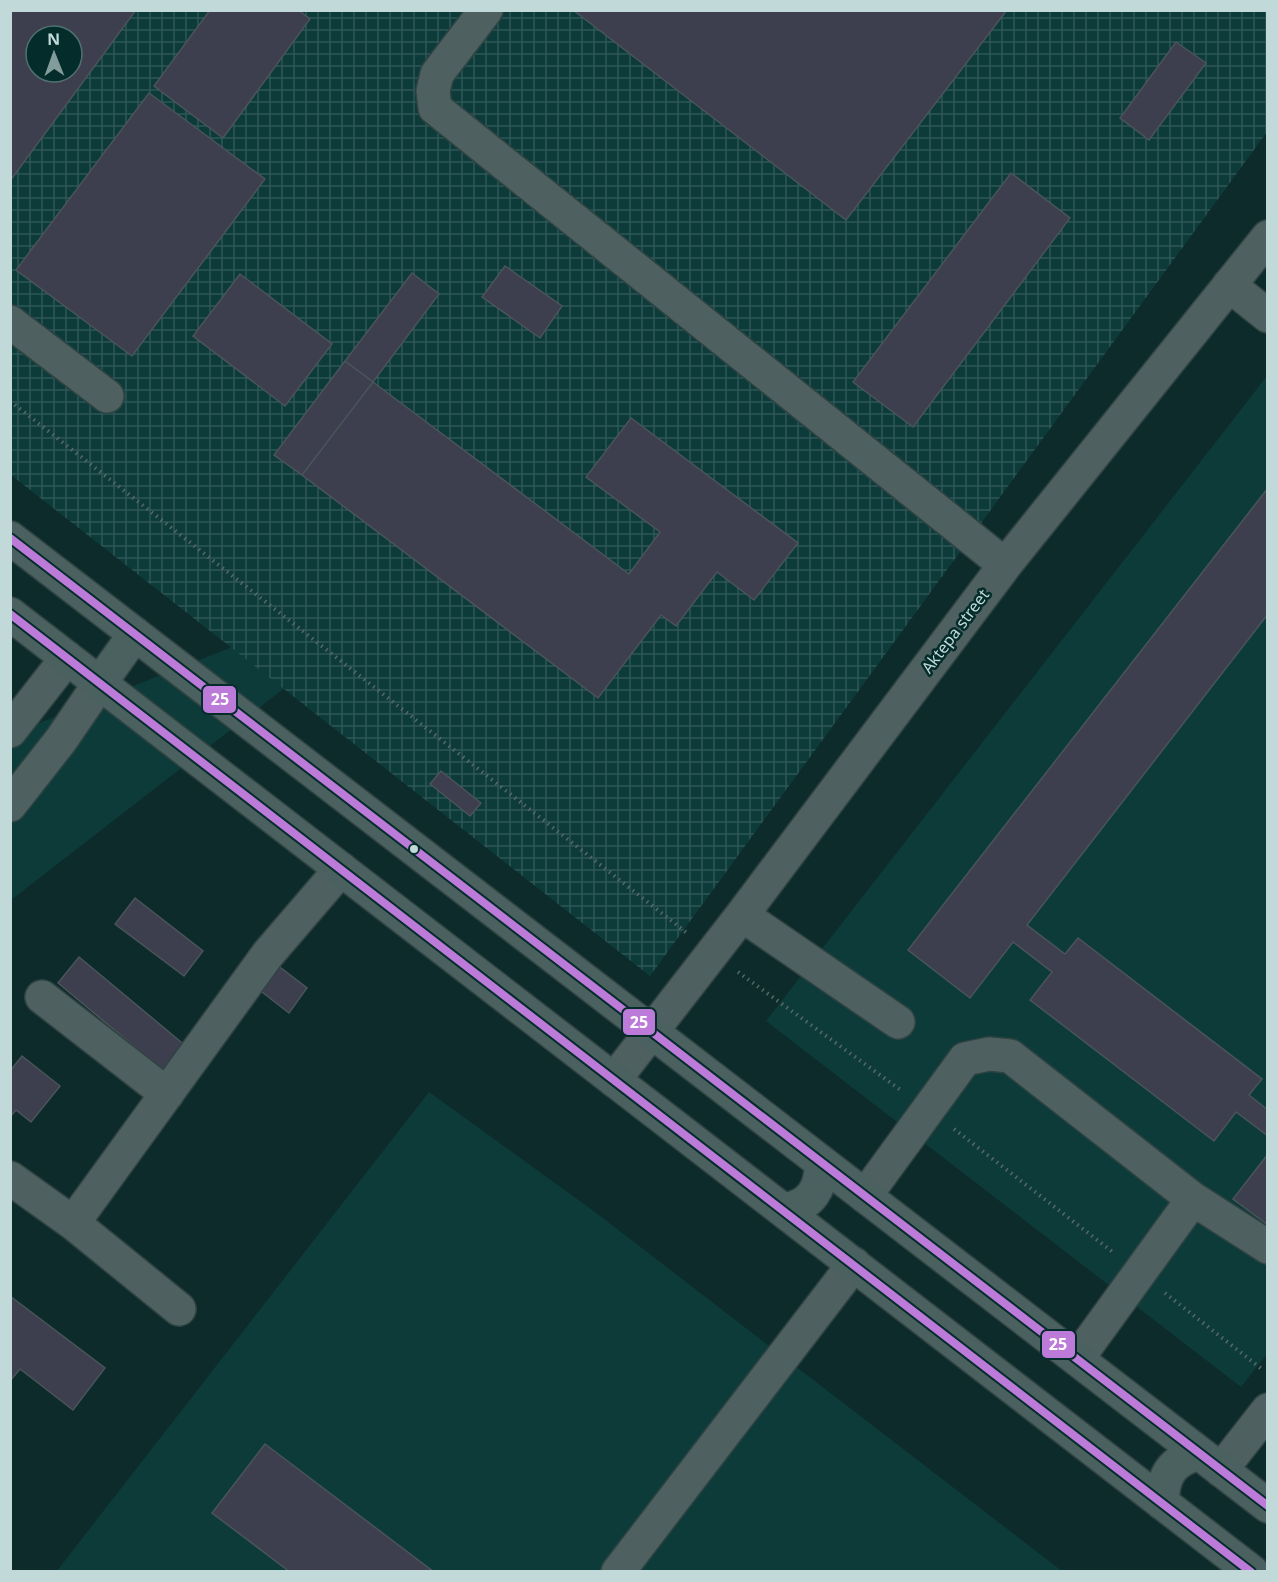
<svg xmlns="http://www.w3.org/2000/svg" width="1278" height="1582" font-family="'Noto Sans',sans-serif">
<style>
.built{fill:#0d3b3a}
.industrial{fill:url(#industrial-grid);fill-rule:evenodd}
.building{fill:#3d3f4f;stroke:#4a5459;stroke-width:1.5;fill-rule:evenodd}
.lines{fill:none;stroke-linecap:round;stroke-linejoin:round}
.minor-casing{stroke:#304343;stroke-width:36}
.major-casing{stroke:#304343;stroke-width:36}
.path{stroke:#566867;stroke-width:4;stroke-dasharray:1.5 4.5;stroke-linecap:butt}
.minor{stroke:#4e6060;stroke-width:33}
.major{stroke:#4a6160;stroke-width:33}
.bus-1-casing{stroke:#042c2b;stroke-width:12}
.bus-1{stroke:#bd7bd9;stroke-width:8}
.bus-dot{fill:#c1d9d8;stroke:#042c2b;stroke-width:2}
.labels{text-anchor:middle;stroke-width:5;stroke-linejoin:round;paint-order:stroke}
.street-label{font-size:16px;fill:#c1d9d8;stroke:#042c2b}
.line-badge{stroke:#042c2b;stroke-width:2}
.badge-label{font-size:16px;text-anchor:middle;font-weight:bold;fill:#fff}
</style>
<defs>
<pattern id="industrial-grid" width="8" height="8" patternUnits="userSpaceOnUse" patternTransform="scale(1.5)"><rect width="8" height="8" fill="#0d3b3a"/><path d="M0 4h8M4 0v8" fill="none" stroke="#2e5756"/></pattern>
</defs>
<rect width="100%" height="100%" fill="#0d2b2a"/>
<path class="built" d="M 1267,376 L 1268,1353 L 1241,1387 L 766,1021 Z
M 446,563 L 11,900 L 11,734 Z
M 429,1092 L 595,1212 L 1062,1571 L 56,1572 Z"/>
<path class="industrial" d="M 10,11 L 1267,11 L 1267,132 L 650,976 L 11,475 ZM 36,36 L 72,36 L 72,72 L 36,72 Z"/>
<path class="building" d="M 10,10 L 136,10 L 10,181 ZM 36,36 L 72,36 L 72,72 L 36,72 Z
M 210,10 L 298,10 L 310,19 L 223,138 L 154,86 Z
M 573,10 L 1007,10 L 846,220 Z
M 1176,42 L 1206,63 L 1149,140 L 1120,118 Z
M 149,93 L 265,179 L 132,356 L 16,270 Z
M 1011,173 L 1070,218 L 913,427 L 853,382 Z
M 505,266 L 562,306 L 540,338 L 482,297 Z
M 412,273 L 439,294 L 373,382 L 345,361 Z
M 240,274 L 332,344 L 285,406 L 193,336 Z
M 345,361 L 373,382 L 302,475 L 274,455 Z
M 373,382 L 629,574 L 660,532 L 586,477 L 631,418 L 798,543 L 754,600 L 717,572 L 676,626 L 661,615 L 598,698 L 302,475 Z
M 1268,488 L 1268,614 L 1027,925 L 1065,954 L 1078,938 L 1262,1079 L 1249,1095 L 1268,1110 L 1268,1136 L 1236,1112 L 1214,1141 L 1030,1000 L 1052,972 L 1013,942 L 970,998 L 908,950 Z
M 441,771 L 481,803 L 470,816 L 430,784 Z
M 135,898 L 203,951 L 184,976 L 115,924 Z
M 79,957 L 187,1047 L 166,1073 L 58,983 Z
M 276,964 L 307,988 L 289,1013 L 257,988 Z
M 22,1056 L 60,1086 L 31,1122 L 16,1110 L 10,1117 L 10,1071 Z
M 1268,1154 L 1268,1225 L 1233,1199 Z
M 10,1296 L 105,1368 L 73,1410 L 20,1369 L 10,1381 Z
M 265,1444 L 434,1572 L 290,1572 L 212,1513 Z"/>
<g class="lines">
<defs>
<path id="minor" d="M 486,10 L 437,74 L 433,91 L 435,108 L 1005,565
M 1229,285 L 1268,316
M 10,322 L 107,396
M 10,731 L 67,658
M 10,805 L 61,740 L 100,683
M 742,915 L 898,1022
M 42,997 L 167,1094
M 614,1080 L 742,915 L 1005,565 L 1268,237
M 10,1178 L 73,1223 L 268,954 L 341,869
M 865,1196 L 965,1059 L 989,1054 L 1010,1056 L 1193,1199 L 1077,1359
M 1193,1199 L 1268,1247
M 73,1223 L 179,1309
M 1221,1470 L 1268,1410
M 618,1572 L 854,1264"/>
<path id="major" d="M 10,538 L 1268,1506
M 10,614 L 1252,1572
M 100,683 L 135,634
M 784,1210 C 811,1206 822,1188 821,1162
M 1162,1503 C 1163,1474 1172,1461 1199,1453"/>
</defs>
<use href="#minor" class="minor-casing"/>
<use href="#major" class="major-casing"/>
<path class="path" d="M 10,401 L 687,933
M 738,972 L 902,1091
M 954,1129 L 1114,1253
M 1165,1293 L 1263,1370"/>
<use href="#minor" class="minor"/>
<use href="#major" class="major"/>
<defs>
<path id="bus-1" d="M 10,538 L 1268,1506
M 10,614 L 1251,1572"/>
</defs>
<use href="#bus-1" class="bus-1-casing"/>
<use href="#bus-1" class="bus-1"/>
</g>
<circle class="bus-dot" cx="414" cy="849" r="5"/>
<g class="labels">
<g class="street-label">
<text transform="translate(955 631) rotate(-53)" y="6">Aktepa street</text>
</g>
</g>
<g class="line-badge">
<rect x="202" y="685" width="35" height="29" rx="6" fill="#bd7bd9"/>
<rect x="622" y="1008" width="34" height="28" rx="6" fill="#bd7bd9"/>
<rect x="1041" y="1330" width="35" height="29" rx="6" fill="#bd7bd9"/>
</g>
<g class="badge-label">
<text x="220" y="705">25</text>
<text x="639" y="1028">25</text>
<text x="1058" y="1350">25</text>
</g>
<rect width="1278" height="1582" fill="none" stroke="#c1d9d8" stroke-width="24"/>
<g transform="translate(54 54) rotate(359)"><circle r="28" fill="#042c2b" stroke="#507170" stroke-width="1.5"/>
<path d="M0-4.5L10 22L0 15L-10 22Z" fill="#829c9b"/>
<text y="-9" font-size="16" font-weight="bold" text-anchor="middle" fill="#c1d9d8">N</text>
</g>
</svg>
